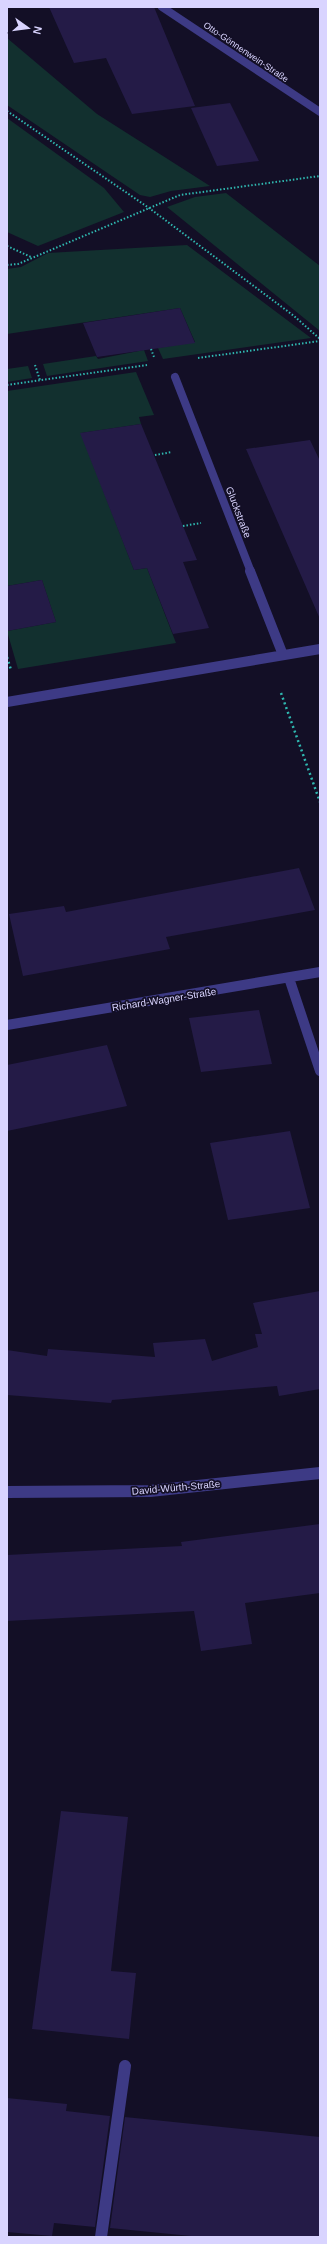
<svg xmlns="http://www.w3.org/2000/svg" width="327" height="2244" font-family="Arial,sans-serif">
<style>
.green{fill:#12302f}
.building{fill:#241b47}
.lines{fill:none;stroke-linecap:round;stroke-linejoin:round}
.path-far1{stroke:#2fb8b0;stroke-width:2;stroke-dasharray:1.5 2;stroke-linecap:butt}
.path{stroke:#2fb8b0;stroke-width:2.5;stroke-dasharray:2 3;stroke-linecap:butt}
.service{stroke:#3d3a85;stroke-width:12}
.minor-far2{stroke:#3d3a85;stroke-width:8}
.minor-far1{stroke:#3d3a85;stroke-width:10}
.minor{stroke:#3d3a85;stroke-width:12}
.labels{text-anchor:middle;stroke-width:3.5;stroke-linejoin:round;paint-order:stroke}
.far-street-label{font-size:9px;fill:#d9d4ff;stroke:#130f26}
.street-label{font-size:10px;fill:#d9d4ff;stroke:#130f26}
</style>
<rect width="100%" height="100%" fill="#130f26"/>
<path class="green" d="M 7,38 L 97,114 L 210,186 L 171,191 L 150,197 L 140,195 L 7,105 Z
M 7,118 L 104,188 L 124,212 L 38,246 L 7,232 Z
M 226,193 L 320,266 L 320,331 L 167,207 L 195,197 Z
M 187,245 L 311,338 L 163,359 L 158,348 L 195,342 L 180,308 L 7,334 L 7,269 L 21,267 L 48,253 Z
M 144,350 L 148,361 L 47,376 L 43,364 L 96,356 L 98,359 Z
M 28,366 L 32,378 L 7,382 L 7,369 Z
M 136,372 L 154,415 L 139,417 L 141,424 L 81,433 L 134,570 L 147,568 L 176,643 L 18,669 L 7,631 L 56,622 L 42,580 L 7,586 L 7,391 Z"/>
<path class="building" d="M 49,7 L 154,7 L 195,106 L 132,114 L 106,58 L 74,63 Z
M 230,103 L 259,161 L 217,166 L 191,108 Z
M 180,308 L 195,343 L 97,357 L 83,323 Z
M 141,424 L 197,560 L 183,562 L 209,628 L 173,634 L 147,568 L 134,570 L 80,433 Z
M 310,440 L 320,461 L 320,619 L 246,449 Z
M 42,580 L 56,622 L 7,631 L 7,586 Z
M 299,868 L 315,910 L 166,937 L 170,949 L 23,976 L 9,914 L 64,906 L 66,912 Z
M 259,1010 L 272,1064 L 201,1072 L 189,1018 Z
M 107,1045 L 127,1106 L 7,1131 L 7,1065 Z
M 290,1131 L 310,1208 L 228,1220 L 210,1143 Z
M 320,1291 L 320,1389 L 279,1396 L 277,1386 L 112,1400 L 111,1403 L 7,1395 L 7,1350 L 47,1356 L 48,1349 L 155,1357 L 153,1343 L 205,1339 L 212,1361 L 258,1347 L 255,1334 L 262,1334 L 253,1303 Z
M 320,1524 L 320,1593 L 245,1603 L 252,1644 L 201,1651 L 194,1611 L 7,1621 L 7,1555 L 182,1546 L 181,1542 Z
M 61,1811 L 128,1817 L 111,1971 L 136,1973 L 129,2039 L 32,2029 Z
M 7,2098 L 67,2104 L 66,2111 L 110,2116 L 95,2227 L 54,2223 L 52,2236 L 7,2232 Z
M 125,2117 L 320,2137 L 320,2237 L 201,2237 L 110,2228 Z"/>
<g class="lines">
<path class="path-far1" d="M 7,111 L 149,208 L 294,316 L 320,339
M 7,246 L 31,257
M 7,265 L 18,264 L 180,195 L 320,176
M 151,349 L 154,357
M 198,358 L 320,341
M 35,365 L 40,380
M 7,385 L 147,365
M 155,455 L 172,452
M 183,526 L 201,523"/>
<path class="path" d="M 7,657 L 11,670
M 281,693 L 320,802"/>
<path class="service" d="M 101,2237 L 125,2066"/>
<path class="minor-far2" d="M 162,7 L 320,112
M 175,377 L 251,572"/>
<path class="minor-far1" d="M 250,571 L 283,655
M 7,702 L 320,649
M 289,978 L 320,1071
M 7,1025 L 320,972"/>
<path class="minor" d="M 7,1492 L 150,1491 L 320,1473"/>
</g>
<g class="labels">
<g class="far-street-label">
<text transform="translate(246 52) rotate(34)" y="3">Otto-Gönnenwein-Straße</text>
</g>
<g class="street-label">
<text transform="translate(239 512) rotate(69)" y="4">Gluckstraße</text>
<text transform="translate(164 999) rotate(-9)" y="4">Richard-Wagner-Straße</text>
<text transform="translate(176 1487) rotate(-5)" y="4">David-Würth-Straße</text>
</g>
</g>
<rect width="327" height="2244" fill="none" stroke="#d9d4ff" stroke-width="16"/>
<g transform="translate(28 28) rotate(104)" stroke="#130f26" stroke-width="3" paint-order="stroke">
<path d="M0-3L7 15L0 10L-7 15Z" fill="#d9d4ff"/>
<text y="-6" font-size="11" font-weight="bold" text-anchor="middle" fill="#d9d4ff">N</text>
</g>
</svg>
